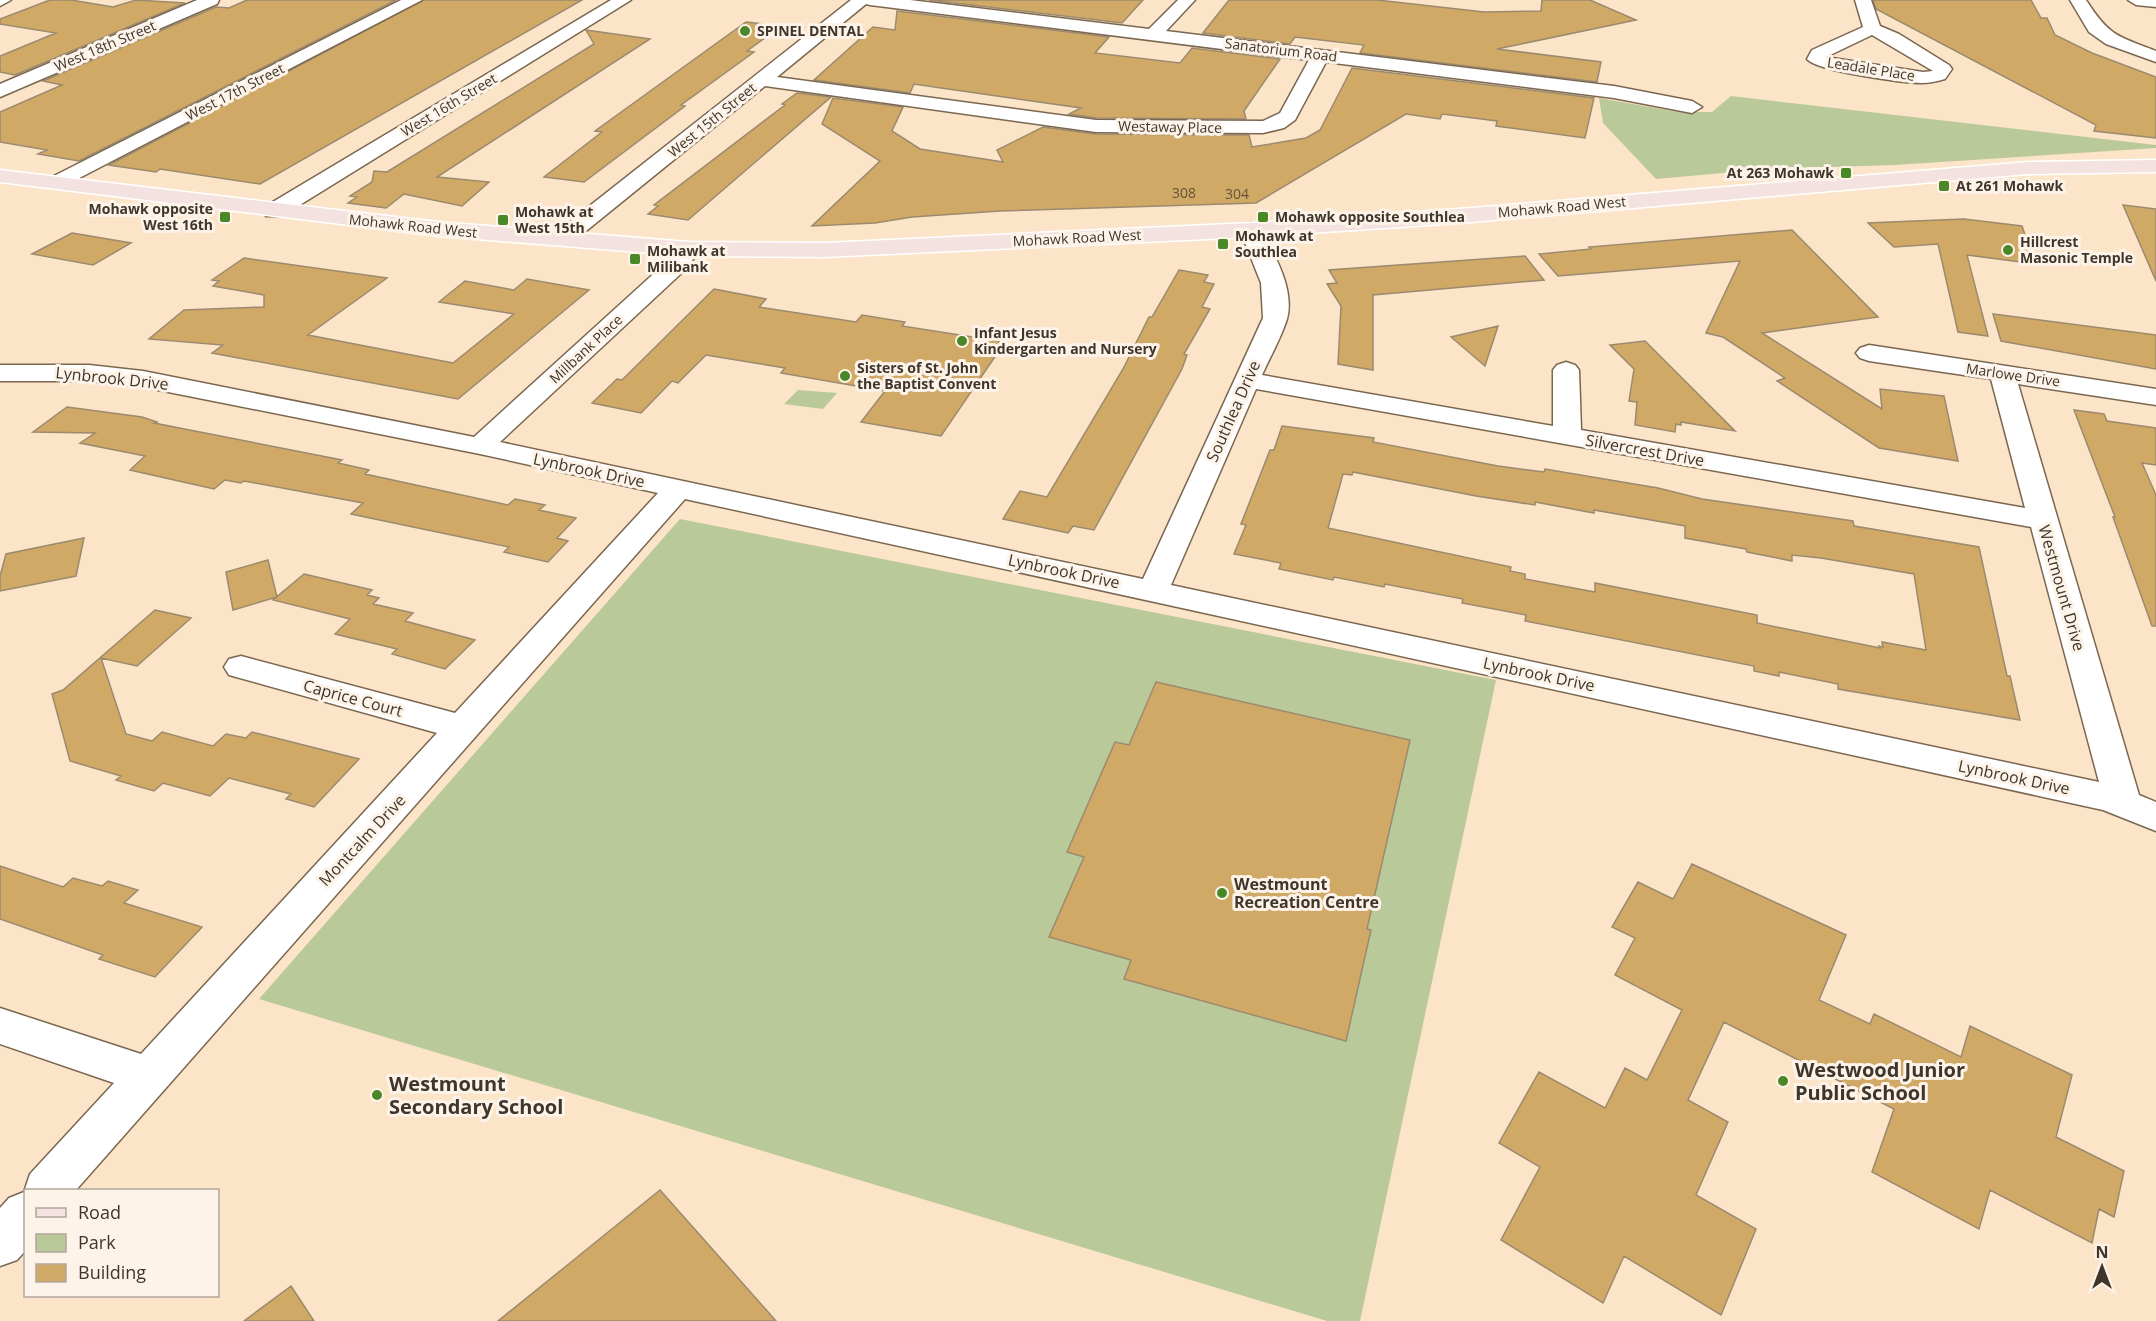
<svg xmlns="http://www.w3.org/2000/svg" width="2156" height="1321" font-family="'Open Sans',sans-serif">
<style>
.green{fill:#bac999}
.building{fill:#d1a967;stroke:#9b8a6e;stroke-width:1.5;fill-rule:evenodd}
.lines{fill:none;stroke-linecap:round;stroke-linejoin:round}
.minor-casing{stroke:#7b674f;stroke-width:3}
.major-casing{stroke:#fff;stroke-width:3}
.minor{fill:#fff;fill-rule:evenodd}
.major{fill:#f4e2e0;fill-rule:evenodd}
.poi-dot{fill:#4a8726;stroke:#fdf3e8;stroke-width:2}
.labels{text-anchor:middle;stroke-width:6;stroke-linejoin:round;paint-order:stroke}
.far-poi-label{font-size:14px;font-weight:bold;fill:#3f362b;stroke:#fdf3e8;text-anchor:start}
.far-street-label{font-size:14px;fill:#3f362b;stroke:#fdf3e8}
.number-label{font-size:14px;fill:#64533a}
.street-label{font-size:16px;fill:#3f362b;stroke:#fdf3e8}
.poi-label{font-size:16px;font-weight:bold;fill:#3f362b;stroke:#fdf3e8;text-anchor:start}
.near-poi-label{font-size:20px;font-weight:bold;fill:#3f362b;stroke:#fdf3e8;text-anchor:start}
</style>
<rect width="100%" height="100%" fill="#fbe4c8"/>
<path class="green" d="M 1731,96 L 2156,145 L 2156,148 L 1894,165 L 1767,169 L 1656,179 L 1603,123 L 1599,98 L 1678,112 L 1712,112 Z
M 798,390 L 837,393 L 823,409 L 784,404 Z
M 680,519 L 1496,680 L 1360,1321 L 1327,1321 L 259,999 Z"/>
<path class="building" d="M 50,0 L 71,0 L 113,7 L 136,0 L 185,3 L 15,75 L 0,72 L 0,56 L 56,33 L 0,24 L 0,19 Z
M 247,0 L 396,0 L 79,161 L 38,154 L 47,150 L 0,142 L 0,112 L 62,85 L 43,81 L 216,7 L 229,8 Z
M 424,0 L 582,0 L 260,184 L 160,169 L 156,172 L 109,165 Z
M 929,0 L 1143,0 L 1122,23 Z
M 1229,0 L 1377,0 L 1484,12 L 1541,11 L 1542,0 L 1590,0 L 1636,20 L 1497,49 L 1601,62 L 1597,82 L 1360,53 L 1364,45 L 1295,37 L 1290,44 L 1203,33 Z
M 1873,0 L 2031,0 L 2041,18 L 2047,18 L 2055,35 L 2092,53 L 2156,77 L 2156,138 L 2094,131 L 2096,125 L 1876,9 Z
M 897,11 L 1109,37 L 1095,53 L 1180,63 L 1192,48 L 1280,59 L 1244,111 L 1246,119 L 1096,118 L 1069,114 L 1081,108 L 941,88 L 914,84 L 910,93 L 814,80 L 873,27 L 895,30 Z
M 746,22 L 781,26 L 747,51 L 754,52 L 681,105 L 685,106 L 584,182 L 544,177 L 602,132 L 595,131 Z
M 586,30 L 650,39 L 437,177 L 489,182 L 462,206 L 404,194 L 386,208 L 348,203 L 357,197 L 350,196 L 372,182 L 374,171 L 387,172 L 594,44 Z
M 1352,68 L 1594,98 L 1585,138 L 1496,126 L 1497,121 L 1442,114 L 1440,119 L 1406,114 L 1256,203 L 1000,211 L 912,217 L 875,223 L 812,226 L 880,161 L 822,124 L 833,98 L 903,107 L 892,131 L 920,149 L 1003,162 L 997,150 L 1043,127 L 1096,134 L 1249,135 L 1252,147 L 1306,138 L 1320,130 Z
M 797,93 L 831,97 L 688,220 L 648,214 L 658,206 L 654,205 L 785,105 L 782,104 Z
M 2123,205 L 2156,209 L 2156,281 Z
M 1964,219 L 2022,226 L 2035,264 L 1967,255 L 1988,336 L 1958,332 L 1938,244 L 1894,247 L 1868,223 Z
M 1792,230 L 1878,317 L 1762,333 L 1882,409 L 1880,389 L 1944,396 L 1958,461 L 1879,448 L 1777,381 L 1785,378 L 1723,337 L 1706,333 L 1740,261 L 1558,276 L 1539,254 L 1591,249 L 1589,247 Z
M 72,233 L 131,243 L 93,265 L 32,254 Z
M 1525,256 L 1544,280 L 1373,295 L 1373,370 L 1338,364 L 1341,306 L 1327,284 L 1337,283 L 1329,270 Z
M 244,258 L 387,278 L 308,335 L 453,363 L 514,314 L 439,302 L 465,281 L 514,290 L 527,279 L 589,290 L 458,399 L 212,353 L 223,345 L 149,339 L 184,310 L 264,307 L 264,295 L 213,286 L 219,281 L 212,280 Z
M 1179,270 L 1208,275 L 1204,282 L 1214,284 L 1202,307 L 1210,309 L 1184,354 L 1187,355 L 1182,369 L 1094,530 L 1073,526 L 1068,533 L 1003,519 L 1020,491 L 1047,497 L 1123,369 L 1149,317 L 1152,317 Z
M 714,289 L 766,299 L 759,307 L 856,322 L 862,315 L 905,322 L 902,326 L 1005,342 L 941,436 L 861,422 L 885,391 L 781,373 L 785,368 L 706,355 L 678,383 L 672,381 L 641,413 L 592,403 L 617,379 L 622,380 Z
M 1993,314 L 2156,335 L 2156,369 L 2001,341 Z
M 1498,326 L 1485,366 L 1451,337 Z
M 1645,341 L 1735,431 L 1681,422 L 1681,425 L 1676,424 L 1675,432 L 1635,425 L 1637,402 L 1629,401 L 1634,369 L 1610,345 Z
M 67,407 L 142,417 L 157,422 L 154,423 L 342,460 L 338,463 L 369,470 L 365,474 L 508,505 L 515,499 L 545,505 L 539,510 L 576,518 L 557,538 L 568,541 L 548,562 L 504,552 L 509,547 L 351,514 L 363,503 L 244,481 L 241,483 L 225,480 L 214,489 L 130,470 L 145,456 L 80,443 L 95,433 L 33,432 Z
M 2074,410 L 2104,414 L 2107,421 L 2156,428 L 2156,465 L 2142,463 L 2156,495 L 2156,626 L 2152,626 L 2113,517 L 2115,517 Z
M 1282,426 L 1374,438 L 1373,442 L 1498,466 L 1544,472 L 1545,469 L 1658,488 L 1702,499 L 1853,521 L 1854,526 L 1979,547 L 2007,676 L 2010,676 L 2020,720 L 1838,689 L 1838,684 L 1779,672 L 1779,676 L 1754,671 L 1754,666 L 1525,621 L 1526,615 L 1462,603 L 1463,599 L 1385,584 L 1384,587 L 1334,577 L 1333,580 L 1279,569 L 1281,563 L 1234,554 L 1246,525 L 1241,524 L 1270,450 L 1274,450 ZM 1353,472 L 1476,496 L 1535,505 L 1535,502 L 1594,513 L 1594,510 L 1685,526 L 1685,538 L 1746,549 L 1747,552 L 1792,561 L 1792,555 L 1821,558 L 1914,574 L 1926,650 L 1882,642 L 1883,647 L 1879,646 L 1880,648 L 1757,623 L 1757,615 L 1595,583 L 1595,592 L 1525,579 L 1525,574 L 1510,571 L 1511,567 L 1328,528 L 1343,474 L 1352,475 Z
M 84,538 L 76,576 L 0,591 L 0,576 L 6,554 Z
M 268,560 L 277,597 L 233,610 L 226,572 Z
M 304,574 L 372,590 L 367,595 L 379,598 L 373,604 L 413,613 L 405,621 L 475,640 L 445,669 L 392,654 L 397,649 L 335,634 L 350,619 L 273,600 Z
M 155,610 L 191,618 L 137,666 L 101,658 L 126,734 L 152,741 L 162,732 L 213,746 L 226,734 L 246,738 L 252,732 L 359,759 L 314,807 L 286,799 L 291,794 L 229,778 L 210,796 L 163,783 L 154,791 L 116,780 L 121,776 L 70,761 L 52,694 L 63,690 Z
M 1156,682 L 1410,740 L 1367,929 L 1371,930 L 1346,1041 L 1124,979 L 1131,960 L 1049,937 L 1084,857 L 1067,852 L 1115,742 L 1129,745 Z
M 1692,864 L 1846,935 L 1819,1000 L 1870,1024 L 1874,1014 L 1961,1057 L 1970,1026 L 2072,1075 L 2056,1137 L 2124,1171 L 2114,1217 L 2099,1209 L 2092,1243 L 1990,1190 L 1979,1229 L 1872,1172 L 1894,1109 L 1724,1022 L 1688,1100 L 1728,1122 L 1696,1195 L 1756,1229 L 1721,1315 L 1624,1256 L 1603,1303 L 1501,1240 L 1540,1167 L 1499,1143 L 1539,1072 L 1605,1108 L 1625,1068 L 1647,1080 L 1682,1010 L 1615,975 L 1635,938 L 1612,927 L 1638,882 L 1673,899 Z
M 0,866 L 63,887 L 73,878 L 102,886 L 108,881 L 138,890 L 124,903 L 202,927 L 155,977 L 99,959 L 103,955 L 0,919 Z
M 660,1190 L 776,1321 L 498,1321 L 565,1267 Z
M 291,1286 L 314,1321 L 244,1321 Z"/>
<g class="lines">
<defs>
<path id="minor" d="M 0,0 L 11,0 L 0,6 Z
M 197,0 L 219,0 L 217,4 L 0,97 L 0,84 Z
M 401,0 L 422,0 L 62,187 L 48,187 L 44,183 L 48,179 Z
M 611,0 L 631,0 L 282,216 L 266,216 L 263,211 L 266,206 Z
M 851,0 L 910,0 L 1149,29 L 1178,0 L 1195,0 L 1166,31 L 1614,86 L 1692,101 L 1702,107 L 1692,113 L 1614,98 L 1326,62 L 1295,120 L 1284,128 L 1263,133 L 1096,132 L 765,86 L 570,244 L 554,244 L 551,239 L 554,234 ZM 866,4 L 870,5 L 1309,60 L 1280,113 L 1263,121 L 1096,120 L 777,77 Z
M 1855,0 L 1871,0 L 1880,26 L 1899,34 L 1949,65 L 1952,69 L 1945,79 C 1938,81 1930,83 1922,83 C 1904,83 1816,71 1807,59 L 1812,50 L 1863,27 ZM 1872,35 L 1933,71 L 1923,72 L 1826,57 Z
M 2070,0 L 2086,0 C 2109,36 2117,36 2156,51 L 2156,62 L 2106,44 L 2089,32 Z
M 2128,0 L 2156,0 L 2156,7 L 2136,5 Z
M 1251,223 L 1259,225 L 1262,230 C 1274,255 1295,289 1287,319 C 1281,338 1270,357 1262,375 L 1553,426 L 1553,370 L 1557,365 L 1566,362 L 1575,365 L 1579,370 L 1581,430 L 2025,508 L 1991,379 L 1869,361 L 1860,358 L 1856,353 L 1860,348 L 1869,345 L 2156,389 L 2156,405 L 2018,384 L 2139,795 L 2156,802 L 2156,831 L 2103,810 L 685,499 L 76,1190 L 26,1190 L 26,1250 L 17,1260 L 0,1266 L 0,1208 L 9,1198 L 24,1192 L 30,1174 L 114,1083 L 0,1044 L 0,1008 L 141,1054 L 437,733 L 229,675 L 224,667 L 229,659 L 241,656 L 455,713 L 658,493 L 480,454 L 143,387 L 89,381 L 0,381 L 0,365 L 89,365 L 143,371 L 474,437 L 671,258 L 681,244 L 697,244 L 700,249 L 687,268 L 500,442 L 1143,579 L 1263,318 L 1261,283 L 1240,230 L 1243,225 ZM 1256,389 L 2031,527 L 2099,782 L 1171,585 Z"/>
<path id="major" d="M 2156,160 L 2156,172 L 2028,174 L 1459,223 L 1251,237 L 824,257 L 689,256 L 438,236 L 0,182 L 0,170 L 438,222 L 689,242 L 824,243 L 1251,223 L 1459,209 L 2028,162 Z"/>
</defs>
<use href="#minor" class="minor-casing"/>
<use href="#major" class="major-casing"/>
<use href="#minor" class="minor"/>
<use href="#major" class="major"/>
</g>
<g class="poi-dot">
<circle cx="745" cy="31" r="6"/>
<rect x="1840" y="167" width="12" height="12" rx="3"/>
<rect x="1938" y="180" width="12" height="12" rx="3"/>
<rect x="219" y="211" width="12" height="12" rx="3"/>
<rect x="1257" y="211" width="12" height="12" rx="3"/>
<rect x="497" y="214" width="12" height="12" rx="3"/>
<rect x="1217" y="238" width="12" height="12" rx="3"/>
<circle cx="2008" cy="250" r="6"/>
<rect x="629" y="253" width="12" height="12" rx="3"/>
<circle cx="962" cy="341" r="6"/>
<circle cx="845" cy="376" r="6"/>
<circle cx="1222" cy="893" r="6"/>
<circle cx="1783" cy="1081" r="6"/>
<circle cx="377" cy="1095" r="6"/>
</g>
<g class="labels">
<g class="far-poi-label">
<text x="757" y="36">SPINEL DENTAL</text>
<text x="1834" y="178" text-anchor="end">At 263 Mohawk</text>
<text x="1956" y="191">At 261 Mohawk</text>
<text x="213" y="214" text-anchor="end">Mohawk opposite<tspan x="213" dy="16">West 16th</tspan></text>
<text x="515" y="217">Mohawk at<tspan x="515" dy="16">West 15th</tspan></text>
<text x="1275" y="222">Mohawk opposite Southlea</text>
<text x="1235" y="241">Mohawk at<tspan x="1235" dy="16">Southlea</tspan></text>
<text x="2020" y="247">Hillcrest<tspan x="2020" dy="16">Masonic Temple</tspan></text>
<text x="647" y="256">Mohawk at<tspan x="647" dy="16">Milibank</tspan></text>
<text x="974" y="338">Infant Jesus<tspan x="974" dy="16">Kindergarten and Nursery</tspan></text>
<text x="857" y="373">Sisters of St. John<tspan x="857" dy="16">the Baptist Convent</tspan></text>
</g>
<g class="far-street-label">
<text transform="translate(105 46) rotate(-23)" y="5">West 18th Street</text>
<text transform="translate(1281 50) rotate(7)" y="5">Sanatorium Road</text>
<text transform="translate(1871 69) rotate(9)" y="5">Leadale Place</text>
<text transform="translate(235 92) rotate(-27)" y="5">West 17th Street</text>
<text transform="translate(449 105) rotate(-31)" y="5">West 16th Street</text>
<text transform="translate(712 120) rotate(-39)" y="5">West 15th Street</text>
<text transform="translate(1170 127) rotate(1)" y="5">Westaway Place</text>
<text transform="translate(1562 207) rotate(-5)" y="5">Mohawk Road West</text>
<text transform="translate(413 226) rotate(6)" y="5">Mohawk Road West</text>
<text transform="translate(1077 238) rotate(-3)" y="5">Mohawk Road West</text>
<text transform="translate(586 349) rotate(-43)" y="5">Millbank Place</text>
<text transform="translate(2013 375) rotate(8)" y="5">Marlowe Drive</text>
</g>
<g class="number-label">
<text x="1184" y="198">308</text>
<text x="1237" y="199">304</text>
</g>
<g class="street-label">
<text transform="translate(112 378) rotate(6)" y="6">Lynbrook Drive</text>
<text transform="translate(1233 411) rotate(-66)" y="6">Southlea Drive</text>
<text transform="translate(1645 450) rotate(10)" y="6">Silvercrest Drive</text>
<text transform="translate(589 470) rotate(12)" y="6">Lynbrook Drive</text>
<text transform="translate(1064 571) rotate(12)" y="6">Lynbrook Drive</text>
<text transform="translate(2062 588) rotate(74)" y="6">Westmount Drive</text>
<text transform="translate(1539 674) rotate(12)" y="6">Lynbrook Drive</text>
<text transform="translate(353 698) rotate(15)" y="6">Caprice Court</text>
<text transform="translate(2014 777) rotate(12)" y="6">Lynbrook Drive</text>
<text transform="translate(362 840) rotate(-47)" y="6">Montcalm Drive</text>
</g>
<g class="poi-label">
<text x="1234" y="890">Westmount<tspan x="1234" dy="18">Recreation Centre</tspan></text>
</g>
<g class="near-poi-label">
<text x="1795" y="1077">Westwood Junior<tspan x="1795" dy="23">Public School</tspan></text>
<text x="389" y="1091">Westmount<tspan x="389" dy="23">Secondary School</tspan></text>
</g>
</g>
<rect x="24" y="1189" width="195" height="108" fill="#fdf3e8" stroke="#b1a79c" stroke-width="1.5"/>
<rect x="36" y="1208" width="30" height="9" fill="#f4e2e0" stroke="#b1a79c" stroke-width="1.5"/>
<text x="78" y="1219" font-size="18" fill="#3f362b">Road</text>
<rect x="36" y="1234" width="30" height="18" fill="#bac999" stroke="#b1a79c" stroke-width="1.5"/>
<text x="78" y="1249" font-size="18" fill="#3f362b">Park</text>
<rect x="36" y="1264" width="30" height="18" fill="#d1a967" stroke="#b1a79c" stroke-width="1.5"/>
<text x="78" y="1279" font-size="18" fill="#3f362b">Building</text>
<g transform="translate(2102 1267)" stroke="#fdf3e8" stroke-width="4.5" paint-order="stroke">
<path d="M0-4.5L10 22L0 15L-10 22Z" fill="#3f362b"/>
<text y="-9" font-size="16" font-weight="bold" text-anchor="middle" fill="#3f362b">N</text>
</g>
</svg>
